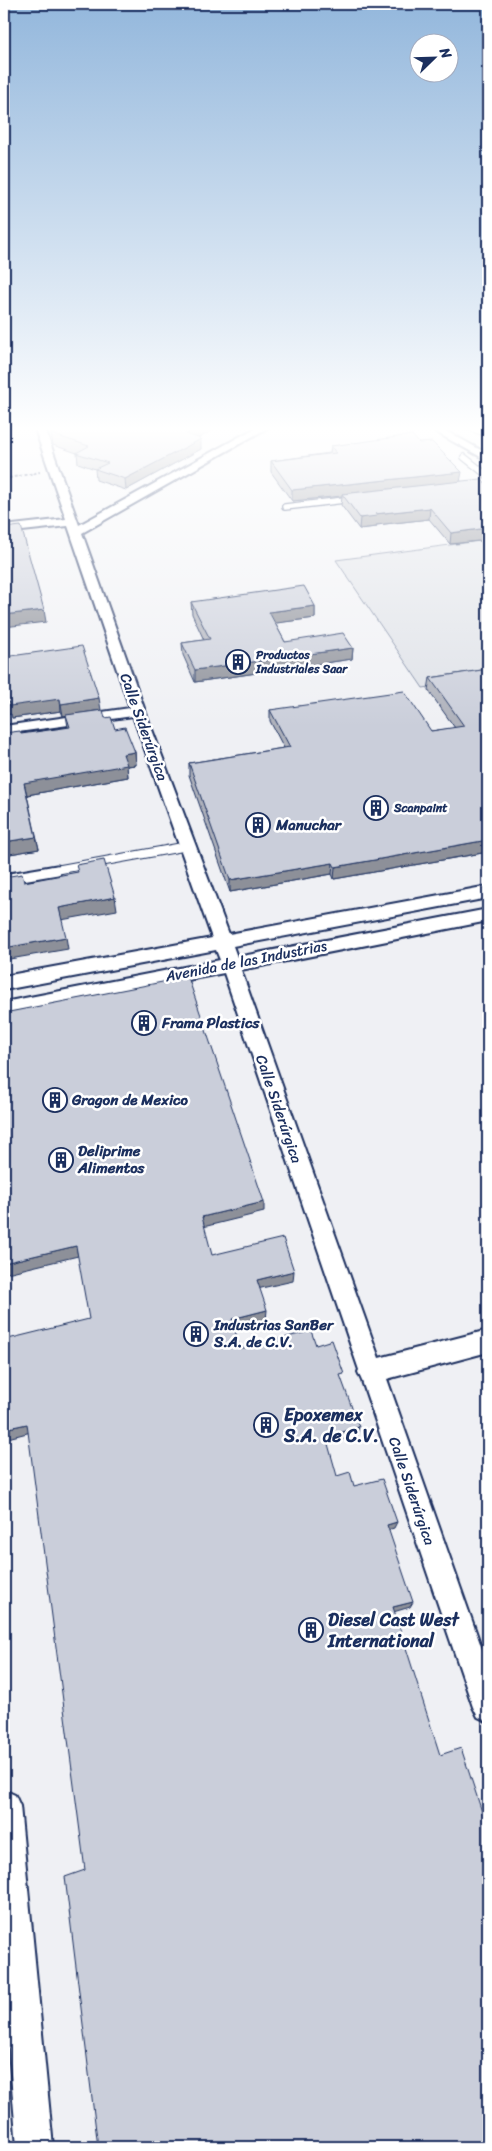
<svg xmlns="http://www.w3.org/2000/svg" width="492" height="2151" font-family="Sriracha,sans-serif">
<style>
.built{fill:#eff0f4}
.green{fill:#dee1e7;stroke:#7c88a2}
.lines{fill:none;stroke-linecap:round;stroke-linejoin:round}
.service-far2-casing{stroke:#1b2f5e;stroke-width:8}
.service-far1-casing{stroke:#1b2f5e;stroke-width:10}
.service-casing{stroke:#1b2f5e;stroke-width:13}
.minor-casing{stroke:#1b2f5e;stroke-width:4}
.path{stroke:#1b2f5e;stroke-width:2;stroke-dasharray:3 2;stroke-linecap:butt}
.service-far2{stroke:#fff;stroke-width:5.5}
.service-far1{stroke:#fff;stroke-width:8}
.service{stroke:#fff;stroke-width:9}
.minor{fill:#fff;fill-rule:evenodd}
.wall{fill:#aeb1bb;stroke:#1b2f5e}
.shaded-wall{fill:#8d9099;stroke:#1b2f5e}
.building{fill:#caceda;stroke:#1b2f5e}
.labels{text-anchor:middle;stroke-width:5;stroke-linejoin:round;paint-order:stroke}
.far-poi-label{font-size:12px;font-weight:bold;fill:#1b2f5e;stroke:#fff;text-anchor:start}
.street-label{font-size:15px;fill:#1b2f5e;stroke:#fff}
.poi-label{font-size:15px;font-weight:bold;fill:#1b2f5e;stroke:#fff;text-anchor:start}
.near-poi-label{font-size:18px;font-weight:bold;fill:#1b2f5e;stroke:#fff;text-anchor:start}
</style>
<rect width="100%" height="100%" fill="#fff"/>
<filter id="ink" filterUnits="userSpaceOnUse"><feTurbulence type="fractalNoise" baseFrequency=".02" numOctaves="2"/><feDisplacementMap in="SourceGraphic" scale="10" xChannelSelector="R" yChannelSelector="G"/><feConvolveMatrix kernelMatrix="1 2 1 2 8 2 1 2 1" color-interpolation-filters="sRGB"/></filter>
<g filter="url(#ink)">
<path class="built" d="M 4,426 L 488,426 L 488,2147 L 4,2147 Z"/>
<path class="green" d="M 488,540 L 488,678 L 423,688 L 336,560 Z"/>
<g class="lines">
<defs>
<path id="service-far2" d="M 465,426 L 488,434
M 464,457 L 488,476
M 285,507 L 353,499"/>
<path id="service-far1" d="M 50,871 L 188,846"/>
<path id="service" d="M 4,879 L 57,870"/>
<path id="minor" d="M 34,426 L 44,426 L 79,525 L 259,426 L 271,426 L 82,533 L 145,711 L 229,934 L 488,886 L 488,898 L 233,946 L 237,957 L 488,909 L 488,921 L 241,970 L 379,1358 L 488,1330 L 488,1352 L 387,1379 L 488,1666 L 488,1722 L 478,1717 L 473,1707 L 362,1381 L 358,1372 L 359,1370 L 224,973 L 4,1016 L 4,1002 L 220,960 L 216,950 L 4,990 L 4,976 L 212,938 L 133,716 L 4,734 L 4,726 L 130,708 L 68,526 L 4,533 L 4,526 L 66,519 Z
M 425,426 L 437,426 L 488,454 L 488,461 Z
M 4,1790 L 15,1795 L 20,1806 L 53,2147 L 17,2147 L 4,1990 Z"/>
</defs>
<use href="#service-far2" class="service-far2-casing"/>
<use href="#service-far1" class="service-far1-casing"/>
<use href="#service" class="service-casing"/>
<use href="#minor" class="minor-casing"/>
<path class="path" d="M 4,479 L 40,472"/>
<use href="#service-far2" class="service-far2"/>
<use href="#service-far1" class="service-far1"/>
<use href="#service" class="service"/>
<use href="#minor" class="minor"/>
</g>
<path class="wall" d="M 215,429 L 199,438 L 201,449 L 126,490 L 96,480 L 95,469 L 78,463 L 77,453 L 53,445 L 51,434 Z
M 419,443 L 460,481 L 488,486 L 488,540 L 450,544 L 429,519 L 376,525 L 376,527 L 359,529 L 341,505 L 342,496 L 292,501 L 271,472 L 271,461 L 330,453 L 331,446 Z
M 191,602 L 315,606 L 315,618 L 275,623 L 285,642 L 353,648 L 352,659 L 195,682 L 183,655 L 182,643 L 204,640 L 192,614 Z
M 4,657 L 101,710 L 105,718 L 135,752 L 136,765 L 127,766 L 128,777 L 27,795 L 39,849 L 4,855 L 21,734 L 68,727 L 66,715 L 63,716 L 61,711 L 12,718 L 11,714 L 4,715 Z
M 488,669 L 488,852 L 334,879 L 332,874 L 230,892 L 189,775 L 189,763 L 284,748 L 270,721 L 270,710 L 431,731 L 455,728 L 428,690 L 430,678 Z"/>
<path class="shaded-wall" d="M 201,426 L 215,426 L 215,429 L 186,445 L 186,434 Z
M 201,439 L 201,449 L 126,490 L 125,479 Z
M 462,472 L 460,482 L 342,494 L 342,496 L 292,501 L 292,490 Z
M 430,508 L 429,519 L 376,525 L 376,527 L 359,529 L 360,518 L 375,514 Z
M 488,528 L 488,540 L 450,544 L 451,533 Z
M 315,606 L 315,618 L 269,624 L 269,612 Z
M 44,610 L 46,622 L 4,627 L 4,615 Z
M 353,648 L 352,659 L 195,682 L 195,670 Z
M 99,698 L 101,710 L 63,716 L 61,704 Z
M 60,699 L 61,711 L 12,718 L 11,714 L 4,715 L 4,703 Z
M 135,752 L 136,765 L 127,766 L 128,777 L 27,795 L 24,783 L 123,754 Z
M 36,837 L 39,849 L 4,855 L 4,842 Z
M 488,840 L 488,852 L 334,879 L 335,867 Z
M 333,863 L 332,874 L 230,892 L 230,880 Z
M 115,897 L 117,910 L 61,920 L 59,908 Z
M 66,937 L 68,949 L 4,960 L 4,948 Z
M 264,1202 L 264,1212 L 203,1227 L 202,1217 Z
M 76,1246 L 78,1256 L 7,1273 L 4,1265 L 4,1263 Z
M 294,1271 L 293,1281 L 257,1289 L 257,1280 Z
M 267,1310 L 266,1320 L 232,1328 L 232,1319 Z
M 27,1424 L 31,1432 L 4,1439 L 4,1429 Z
M 359,1427 L 357,1436 L 324,1445 L 326,1437 Z
M 397,1522 L 394,1528 L 384,1531 L 387,1525 Z
M 413,1602 L 410,1607 L 390,1613 L 393,1607 Z"/>
<path class="building" d="M 67,426 L 201,426 L 186,434 L 201,439 L 125,479 L 95,469 L 108,463 L 76,453 L 89,446 L 51,434 Z
M 412,435 L 419,443 L 432,442 L 462,472 L 292,490 L 271,461 L 336,453 L 331,446 Z
M 481,479 L 488,486 L 488,528 L 451,533 L 430,508 L 375,514 L 377,516 L 360,518 L 342,494 Z
M 21,526 L 44,610 L 4,615 L 4,528 Z
M 304,586 L 315,606 L 269,612 L 285,642 L 343,633 L 353,648 L 195,670 L 182,643 L 210,639 L 191,602 Z
M 82,646 L 99,698 L 61,704 L 60,699 L 10,706 L 9,702 L 4,703 L 4,657 Z
M 488,669 L 488,840 L 335,867 L 333,863 L 230,880 L 189,763 L 290,747 L 270,710 L 404,691 L 431,731 L 464,726 L 430,678 Z
M 103,710 L 105,718 L 111,717 L 115,729 L 125,727 L 135,752 L 123,754 L 127,765 L 24,783 L 36,837 L 4,842 L 4,733 L 20,731 L 21,734 L 70,727 L 66,715 Z
M 104,860 L 115,897 L 59,908 L 66,937 L 4,948 L 4,877 L 22,874 L 24,882 L 78,872 L 76,865 Z
M 188,977 L 264,1202 L 202,1217 L 212,1255 L 283,1238 L 294,1271 L 257,1280 L 267,1310 L 232,1319 L 240,1349 L 311,1331 L 316,1345 L 332,1340 L 344,1374 L 340,1375 L 359,1427 L 326,1437 L 337,1476 L 350,1472 L 354,1486 L 382,1479 L 397,1522 L 387,1525 L 413,1602 L 393,1607 L 440,1755 L 461,1748 L 488,1830 L 488,2147 L 98,2147 L 65,1877 L 85,1870 L 27,1424 L 4,1429 L 4,1340 L 89,1319 L 76,1246 L 4,1263 L 4,1013 Z"/>
</g>
<linearGradient id="sky" x2="0" y2="1"><stop stop-color="#93b7dc"/><stop offset="0.59" stop-color="#fff"/><stop offset="1" stop-color="#fff" stop-opacity="0"/></linearGradient>
<rect width="492" height="727" fill="url(#sky)"/>
<defs>
<symbol id="building-ring" viewBox="-11 -11 22 22"><circle r="9.5" fill="#fff" stroke="#1b2f5e" stroke-width="1.5"/><path d="M-4-6H4V6H1V3H-1V6H-4ZM-2.5-4.3h1.7v1.8h-1.7ZM.8-4.3h1.7v1.8H.8ZM-2.5-1h1.7V.8h-1.7ZM.8-1h1.7V.8H.8Z" fill="#1b2f5e"/></symbol>
</defs>
<g fill-rule="evenodd">
<use href="#building-ring" x="224" y="648" width="28" height="28"/>
<use href="#building-ring" x="362" y="794" width="28" height="28"/>
<use href="#building-ring" x="244" y="811" width="28" height="28"/>
<use href="#building-ring" x="130" y="1009" width="28" height="28"/>
<use href="#building-ring" x="41" y="1086" width="28" height="28"/>
<use href="#building-ring" x="47" y="1146" width="28" height="28"/>
<use href="#building-ring" x="182" y="1320" width="28" height="28"/>
<use href="#building-ring" x="252" y="1411" width="28" height="28"/>
<use href="#building-ring" x="297" y="1616" width="28" height="28"/>
</g>
<g class="labels">
<g class="far-poi-label">
<text x="256" y="659">Productos<tspan x="256" dy="14">Industriales Saar</tspan></text>
<text x="394" y="812">Scanpaint</text>
</g>
<g class="street-label">
<text transform="translate(144 727) rotate(70)" y="5">Calle Siderúrgica</text>
<text transform="translate(246 961) rotate(-11)" y="5">Avenida de las Industrias</text>
<text transform="translate(279 1109) rotate(71)" y="5">Calle Siderúrgica</text>
<text transform="translate(412 1491) rotate(71)" y="5">Calle Siderúrgica</text>
</g>
<g class="poi-label">
<text x="276" y="830">Manuchar</text>
<text x="162" y="1028">Frama Plastics</text>
<text x="72" y="1105">Gragon de Mexico</text>
<text x="78" y="1156">Deliprime<tspan x="78" dy="17">Alimentos</tspan></text>
<text x="214" y="1330">Industrias SanBer<tspan x="214" dy="17">S.A. de C.V.</tspan></text>
</g>
<g class="near-poi-label">
<text x="284" y="1421">Epoxemex<tspan x="284" dy="21">S.A. de C.V.</tspan></text>
<text x="328" y="1626">Diesel Cast West<tspan x="328" dy="21">International</tspan></text>
</g>
</g>
<rect width="492" height="2151" fill="none" stroke="#fff" stroke-width="20"/>
<rect x="10" y="10" width="472" height="2131" fill="none" stroke="#1b2f5e" stroke-width="2" filter="url(#ink)"/>
<g transform="translate(434 58) rotate(67)"><circle r="24" fill="#ffffff" stroke="#a4acbf"/>
<path d="M0-4L9 19L0 12L-9 19Z" fill="#1b2f5e"/>
<text y="-8" font-size="14" font-weight="bold" text-anchor="middle" fill="#1b2f5e">N</text>
</g>
</svg>
